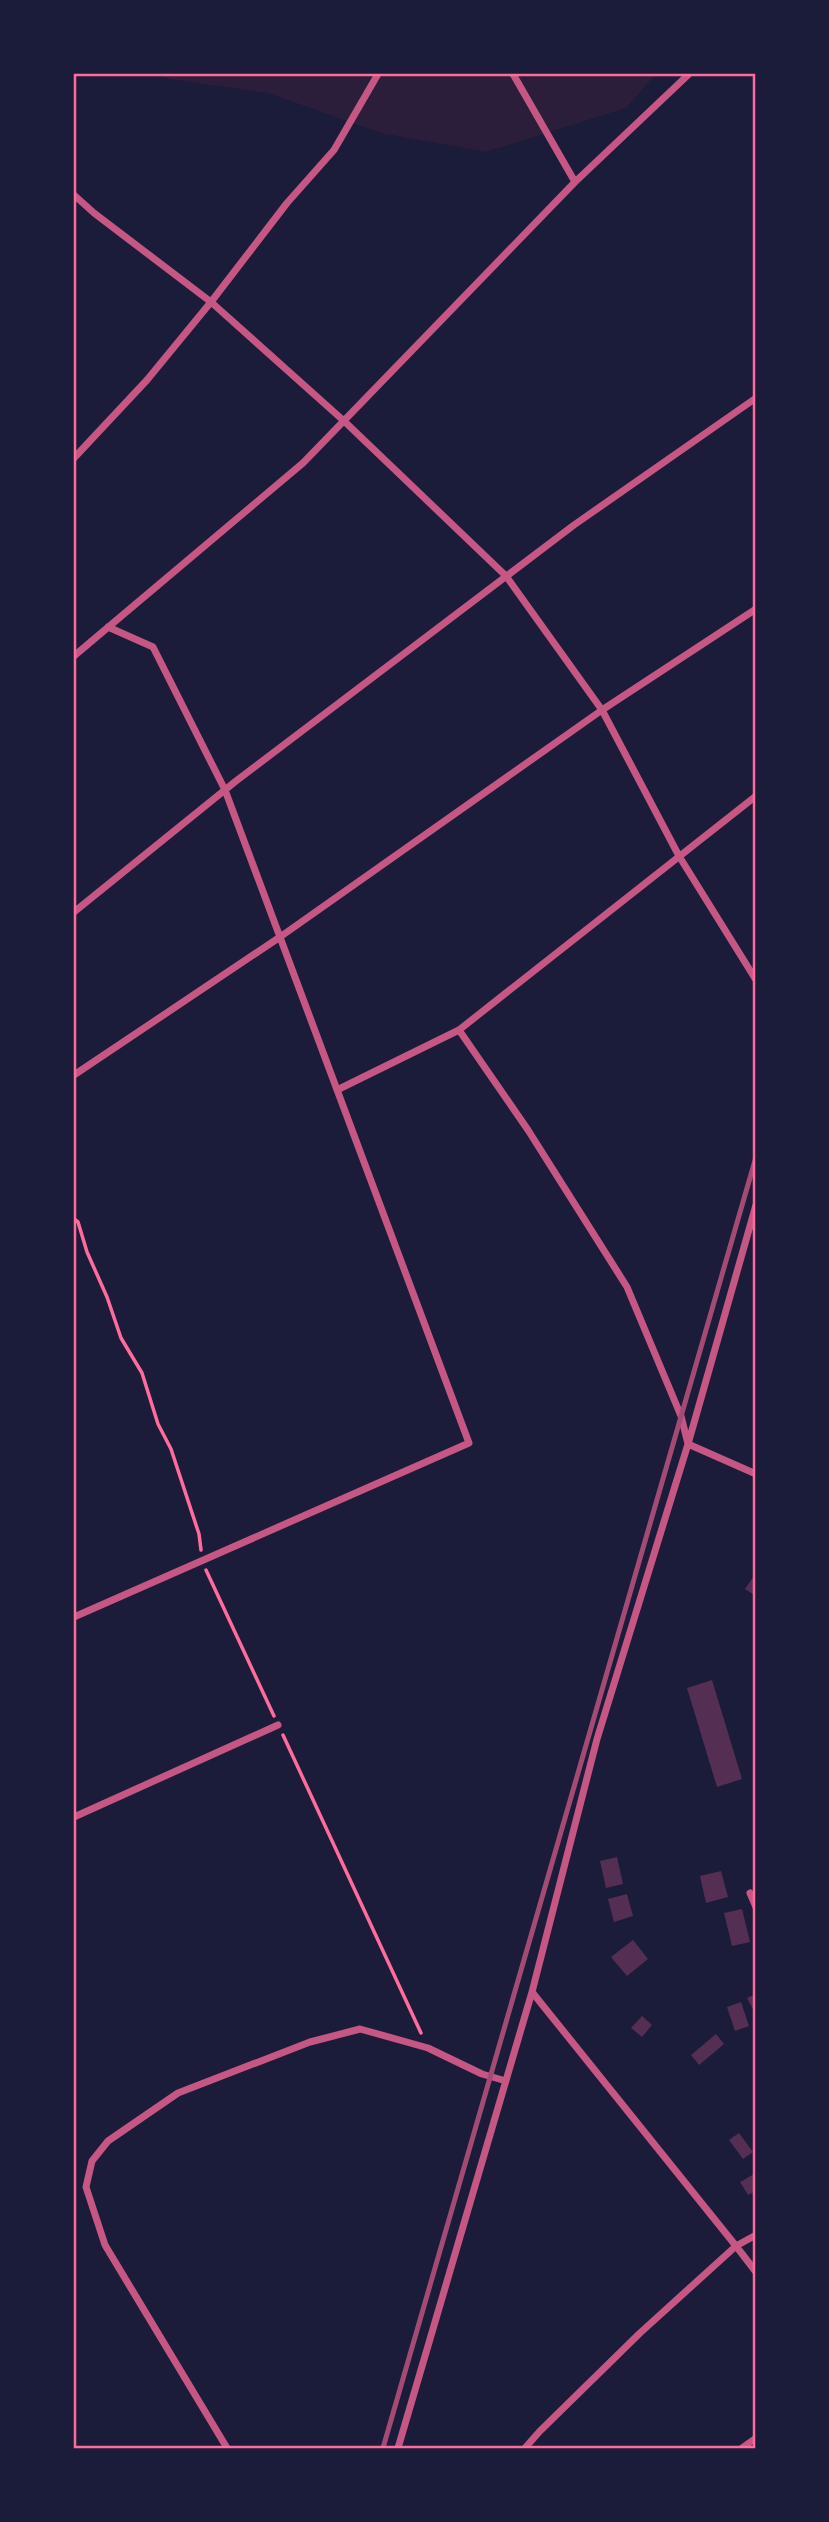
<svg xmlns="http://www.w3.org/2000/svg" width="829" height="2522" font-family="'Noto Sans',sans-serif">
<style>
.green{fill:#2a1e3b}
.building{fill:#542f53}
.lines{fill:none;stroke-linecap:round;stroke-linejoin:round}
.path{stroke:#ff6b9d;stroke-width:3.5}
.minor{stroke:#c65784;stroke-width:7}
.rail{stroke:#a44b75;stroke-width:5}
.neatline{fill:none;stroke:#ff6b9d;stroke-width:2.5}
</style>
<rect width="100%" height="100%" fill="#1b1b3a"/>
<path class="green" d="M 160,74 L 656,74 L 626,108 L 486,152 L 381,133 L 268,93 L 169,79 Z"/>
<path class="building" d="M 756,1573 L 756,1596 L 745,1589 Z
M 712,1680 L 742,1779 L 717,1787 L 687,1688 Z
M 617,1857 L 623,1884 L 606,1888 L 600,1861 Z
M 721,1871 L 728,1897 L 706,1903 L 700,1876 Z
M 627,1894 L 633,1916 L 614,1922 L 608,1899 Z
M 742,1909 L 750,1942 L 732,1946 L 724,1913 Z
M 633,1940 L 648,1959 L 627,1976 L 611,1957 Z
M 756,1994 L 756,2015 L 747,1998 Z
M 741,2002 L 749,2026 L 735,2031 L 727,2007 Z
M 642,2016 L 652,2025 L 642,2037 L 631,2028 Z
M 716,2034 L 724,2044 L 699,2065 L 691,2055 Z
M 739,2133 L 753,2152 L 743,2159 L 729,2140 Z
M 756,2173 L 756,2191 L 748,2195 L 740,2182 Z"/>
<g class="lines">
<path class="path" d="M 74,1219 L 78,1222 L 87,1252 L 107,1297 L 121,1338 L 142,1373 L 158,1424 L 171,1449 L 199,1534 L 201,1550
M 206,1570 L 274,1716
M 283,1735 L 421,2033"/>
<path class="minor" d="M 513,74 L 575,182
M 74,195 L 94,213 L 211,302 L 344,421 L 506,576 L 602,710 L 679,856 L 756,980
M 74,458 L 147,380 L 211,302 L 287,203 L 334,150 L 378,74
M 74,656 L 303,463 L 575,182 L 689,74
M 74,912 L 236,781 L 574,525 L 756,398
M 459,1030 L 528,1130 L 627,1287 L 681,1416 L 688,1444
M 74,1075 L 280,937 L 602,710 L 756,609
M 337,1090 L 459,1030 L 756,796
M 688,1444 L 756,1205
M 74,1617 L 469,1443 L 225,790 L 153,647 L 108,627
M 74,1817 L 278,1725
M 750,1893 L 756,1907
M 532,1992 L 597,1739 L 688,1444 L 756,1474
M 227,2448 L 105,2245 L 86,2187 L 92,2161 L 108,2141 L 178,2093 L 310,2042 L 360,2029 L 428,2048 L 482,2074 L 506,2081
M 398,2448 L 532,1992 L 736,2246 L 756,2272
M 525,2448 L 540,2431 L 640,2333 L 736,2246 L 756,2235
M 742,2448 L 756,2438"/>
<path class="rail" d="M 383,2448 L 756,1157"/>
</g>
<rect width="829" height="2522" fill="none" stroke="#1b1b3a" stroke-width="150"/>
<rect x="75" y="75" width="679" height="2372" class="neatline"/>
</svg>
